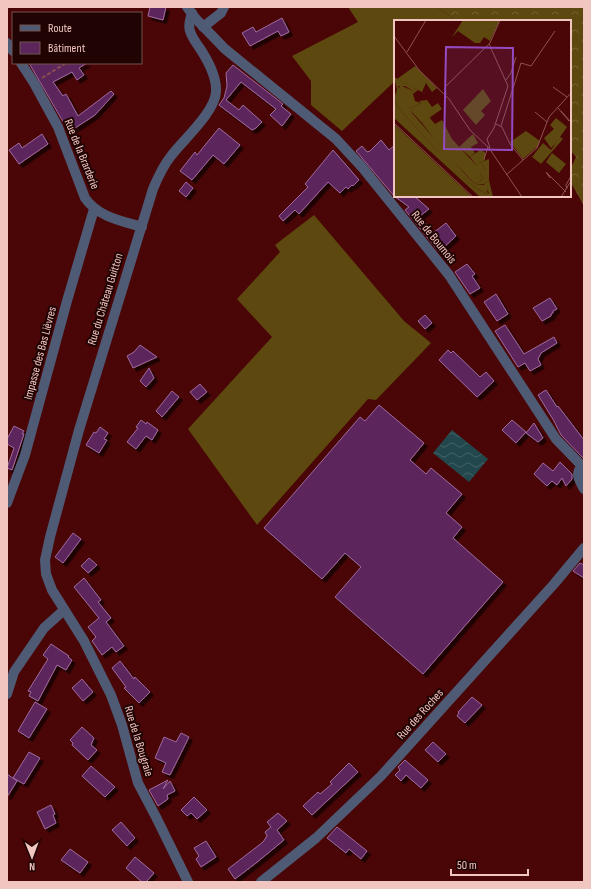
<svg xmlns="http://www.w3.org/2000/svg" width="591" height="889" font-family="'Sofia Sans Condensed',sans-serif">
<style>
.grass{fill:#5d4810}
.forest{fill:url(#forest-crowns)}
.water{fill:url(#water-waves)}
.building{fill:#5c265d;stroke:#9f6a9f;filter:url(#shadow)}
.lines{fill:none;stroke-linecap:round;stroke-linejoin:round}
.path{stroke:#894e4d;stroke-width:2;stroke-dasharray:4 2;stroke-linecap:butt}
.minor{stroke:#4f5a74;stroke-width:10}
.tertiary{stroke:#4f5a74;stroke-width:10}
.labels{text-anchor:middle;stroke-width:4;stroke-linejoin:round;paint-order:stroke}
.street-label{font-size:12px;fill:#f1c6c1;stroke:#1f0403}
.inset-road{fill:none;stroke:#8d5251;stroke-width:1}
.view{fill:#934bbf;fill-opacity:0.15;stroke:#934bbf;stroke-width:2}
.inset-edge{fill:none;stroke:#f1c6c1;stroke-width:2}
</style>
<defs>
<pattern id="forest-crowns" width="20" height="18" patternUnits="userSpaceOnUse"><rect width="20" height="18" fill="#5d4810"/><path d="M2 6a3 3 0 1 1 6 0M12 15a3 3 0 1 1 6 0" fill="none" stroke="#756131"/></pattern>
<pattern id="water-waves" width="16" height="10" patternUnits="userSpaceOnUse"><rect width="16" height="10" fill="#22484d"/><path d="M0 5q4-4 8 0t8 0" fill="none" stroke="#436165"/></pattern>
<filter id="shadow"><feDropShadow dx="3.5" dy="3.5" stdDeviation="0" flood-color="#0009"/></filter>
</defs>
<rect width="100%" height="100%" fill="#4a0506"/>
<path class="grass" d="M 348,7 L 437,7 L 456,21 L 395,21 L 395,81 L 342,131 L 311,105 L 311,81 L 292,56 L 358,22 Z
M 314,215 L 404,321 L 431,343 L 376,400 L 368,399 L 257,525 L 188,429 L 272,337 L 237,299 L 280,252 L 275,245 Z"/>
<path class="forest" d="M 437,7 L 584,7 L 584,206 L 570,181 L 570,170 L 576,157 L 570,150 L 570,21 L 456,21 Z"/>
<path class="water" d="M 452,430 L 488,459 L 469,482 L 433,453 Z"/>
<path class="building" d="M 150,7 L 166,7 L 163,20 L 148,16 Z
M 282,18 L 289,32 L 281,36 L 278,31 L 250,46 L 242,33 L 253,27 L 256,32 Z
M 29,63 L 87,63 L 79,68 L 84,75 L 77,80 L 72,72 L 53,82 L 63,96 L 66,94 L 78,116 L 111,91 L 114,94 L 95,115 L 69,132 Z
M 233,65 L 283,104 L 281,106 L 291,114 L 282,126 L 270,115 L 276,109 L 241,82 L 226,100 L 239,110 L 243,105 L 262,122 L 256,128 L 252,130 L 219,105 L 224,98 L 227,86 L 226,73 Z
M 219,128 L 240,145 L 224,164 L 213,155 L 192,180 L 180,171 L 195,152 L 197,155 Z
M 42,134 L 48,144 L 19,164 L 9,150 L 19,143 L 22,148 Z
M 381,140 L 389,150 L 395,145 L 395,196 L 414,196 L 429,209 L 420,216 L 433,233 L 446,223 L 456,236 L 439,252 L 405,210 L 409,207 L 394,196 L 356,151 L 362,146 L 367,152 L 370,151 Z
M 333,150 L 359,180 L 353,186 L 352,185 L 348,189 L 346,187 L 340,193 L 328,182 L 299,214 L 295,210 L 283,221 L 279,216 L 308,187 L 305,184 Z
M 186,182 L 193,188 L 186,197 L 179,191 Z
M 467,264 L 475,274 L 472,276 L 480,288 L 470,294 L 455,272 Z
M 496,294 L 508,314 L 497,321 L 484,302 Z
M 550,298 L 557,309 L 553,311 L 553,313 L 551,314 L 551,316 L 542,321 L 533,308 Z
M 425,315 L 432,323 L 425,329 L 418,321 Z
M 505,325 L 524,354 L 554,337 L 557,343 L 541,353 L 538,359 L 541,365 L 530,371 L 525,363 L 518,367 L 495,331 Z
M 140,345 L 157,357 L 133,368 L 127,356 L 134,352 Z
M 448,350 L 451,353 L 453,351 L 480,377 L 486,372 L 494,381 L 477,397 L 439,360 Z
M 149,368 L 154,378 L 146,387 L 140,381 Z
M 200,384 L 207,392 L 197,400 L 190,392 Z
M 546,390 L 557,407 L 558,406 L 584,440 L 584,459 L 561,435 L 554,421 L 538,395 Z
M 172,391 L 179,397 L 162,417 L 156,411 Z
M 379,405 L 424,443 L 410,460 L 426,474 L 431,468 L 462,494 L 446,513 L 462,527 L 453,538 L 503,582 L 423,674 L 335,597 L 361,567 L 345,553 L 322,579 L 264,528 L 360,417 L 365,421 Z
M 141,420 L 146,424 L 147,422 L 158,430 L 152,440 L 146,436 L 136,449 L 127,442 L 138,428 L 136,427 Z
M 512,420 L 526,432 L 516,443 L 502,430 Z
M 534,423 L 543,438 L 538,442 L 526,433 Z
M 14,426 L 24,431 L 22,434 L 24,434 L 12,470 L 7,468 L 14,448 L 7,444 L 7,439 Z
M 100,427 L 108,433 L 104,439 L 107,440 L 99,453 L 86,445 L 94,432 L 96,433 Z
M 560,462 L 572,474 L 572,479 L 566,486 L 562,478 L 557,485 L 552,481 L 547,486 L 534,474 L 543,463 L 553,471 Z
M 73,533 L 81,539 L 63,563 L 55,557 Z
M 89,558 L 97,565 L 88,573 L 81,566 Z
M 580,563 L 584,565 L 584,578 L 573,571 Z
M 84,578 L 101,600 L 98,602 L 111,618 L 106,622 L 124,646 L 116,652 L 112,647 L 102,655 L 92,641 L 96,637 L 88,627 L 99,618 L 74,587 Z
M 51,644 L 69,656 L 68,657 L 72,660 L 66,670 L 57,665 L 38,701 L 29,696 L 31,692 L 28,691 L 48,659 L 43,655 Z
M 120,661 L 134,679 L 135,677 L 150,692 L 139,703 L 124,688 L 126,687 L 112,668 Z
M 82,679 L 93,692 L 83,701 L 72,688 Z
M 472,697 L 482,705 L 465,723 L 457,716 L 459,713 L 458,712 Z
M 35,702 L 47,709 L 29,738 L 18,731 Z
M 82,727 L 94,738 L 91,745 L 97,750 L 88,760 L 72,745 L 73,743 L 70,740 Z
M 181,733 L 189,737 L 170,775 L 162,772 L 166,763 L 155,758 L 164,737 L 176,742 Z
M 433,742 L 446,754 L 438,762 L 425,750 Z
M 29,752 L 40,758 L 24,784 L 13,778 Z
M 405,760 L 428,780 L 421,788 L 406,775 L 401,781 L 395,775 L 400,770 L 398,767 Z
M 349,763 L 358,772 L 312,815 L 303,806 L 318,792 L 320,794 L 332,784 L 330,782 Z
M 91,766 L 115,787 L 105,797 L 82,776 Z
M 7,774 L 17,781 L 7,797 Z
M 168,780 L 163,789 L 170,781 L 175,791 L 167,795 L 168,799 L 158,806 L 149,790 Z
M 194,797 L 207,810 L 197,819 L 191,813 L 187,816 L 181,810 Z
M 51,805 L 55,814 L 53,815 L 56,823 L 45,829 L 37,812 Z
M 278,813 L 287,821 L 277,830 L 284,840 L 256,863 L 235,879 L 228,869 L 263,842 L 267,836 L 265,832 L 271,827 L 267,822 Z
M 121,822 L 135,838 L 127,846 L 112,830 Z
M 337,827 L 367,851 L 361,859 L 349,849 L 346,853 L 327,838 Z
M 206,841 L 216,857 L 201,867 L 196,859 L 199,856 L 194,848 Z
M 70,849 L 88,862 L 80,873 L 61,860 Z
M 135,857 L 154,873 L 146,882 L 142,882 L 126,868 Z"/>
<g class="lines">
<path class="path" d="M 42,78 L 66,63"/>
<path class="minor" d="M 203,27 L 221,13 L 224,7
M 7,43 L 13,51
M 21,63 L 34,83 L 58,127 L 85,198 C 98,217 122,221 142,227
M 582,466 C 574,474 580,481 584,489
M 7,503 L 25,455 L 67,301 L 94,209
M 7,694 L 14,672 L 44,628 L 64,610
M 188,882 L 156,817 L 138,783 L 122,725 L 111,695 L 84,641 L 52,590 L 46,574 L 45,560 L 50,537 L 79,430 L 153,189 C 158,177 163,166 171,156 C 183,140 215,112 216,92 C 217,78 208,61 201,50 C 197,44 192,38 190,31 C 188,26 190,19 192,13
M 261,882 L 316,838 L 381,776 L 554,584 L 584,548"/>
<path class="tertiary" d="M 187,7 L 196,19 L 225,49 L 336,139 L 362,167 L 449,275 L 556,439 L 584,468"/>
</g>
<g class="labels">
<g class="street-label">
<text transform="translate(82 154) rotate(68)" y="4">Rue de la Brarderie</text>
<text transform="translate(434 237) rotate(51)" y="4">Rue de Boumois</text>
<text transform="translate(105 299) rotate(-73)" y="4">Rue du Château Guitton</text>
<text transform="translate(40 353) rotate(-75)" y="4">Impasse des Bas Lièvres</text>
<text transform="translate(420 714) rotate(-48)" y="4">Rue des Roches</text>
<text transform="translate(139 741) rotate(73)" y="4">Rue de la Bougraie</text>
</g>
</g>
<g transform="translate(394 20)">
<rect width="177" height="177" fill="#4a0506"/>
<path d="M 69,0 L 106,0 L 96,21 L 90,17 L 86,23 L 81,23 L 64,11 L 58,17 ZM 21,46 L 43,68 L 38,72 L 32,63 L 28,72 L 3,59 ZM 89,69 L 97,81 L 87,91 L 91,95 L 82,105 L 69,90 ZM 33,80 L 38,87 L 44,83 L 48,89 L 28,103 L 15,89 L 27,83 L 25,81 ZM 162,98 L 173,107 L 166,117 L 169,119 L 147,144 L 138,137 L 149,123 L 157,130 L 162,123 L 157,128 L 150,118 L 160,109 L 156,105 ZM 0,104 L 78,177 L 0,177 ZM 79,114 L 84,123 L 77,127 L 81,133 L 76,137 L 65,127 ZM 158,133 L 172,144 L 165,153 L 152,142 ZM 95,139 L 95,160 L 90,164 L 81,164 L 89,159 L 86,154 L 91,149 L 87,142 Z" fill="#5d4810"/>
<path d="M 6,65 L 19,71 L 21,68 L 24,70 L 19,74 L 21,81 L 27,83 L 15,89 L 5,69 ZM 0,78 L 4,87 L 44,132 L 79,166 L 92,174 L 95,173 L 90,164 L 95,160 L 99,177 L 86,177 L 0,98 ZM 35,97 L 41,104 L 48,100 L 58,119 L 82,145 L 87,142 L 92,151 L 86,154 L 89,159 L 81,164 L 47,128 L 28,103 Z" fill="#5d4810"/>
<path d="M 0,57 L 21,68 L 19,71 L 11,66 L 4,66 L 18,93 L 71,154 L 81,164 L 92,165 L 94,175 L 79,166 L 50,139 L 4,87 L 0,78 L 3,70 Z" fill="#5d4810"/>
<path d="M 132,111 L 146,121 L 144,126 L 129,139 L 116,122 Z" fill="#5d4810"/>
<path d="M 86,130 L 91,132 L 91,140 L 82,145 L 76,137 Z" fill="#5d4810"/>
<path class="inset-road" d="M 0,16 L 25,50 L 55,79 L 76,110 L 95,128 L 128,177M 95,24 L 114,66 L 100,108 L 93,119 L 96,128M 13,32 L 32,0M 112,60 L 117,53 L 122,37M 159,67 L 173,77M 52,75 L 51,67 L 96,23 L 106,0M 164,88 L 175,101M 167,91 L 177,102M 141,92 L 153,102M 0,103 L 79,177M 102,104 L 108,107 L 116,124 L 129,140M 107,106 L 127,43 L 137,46 L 161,11M 90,139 L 94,127M 112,155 L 143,128 L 155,97 L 177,73M 156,158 L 152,152 L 172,172M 173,169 L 172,165 L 177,156M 167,177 L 177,161"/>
<path class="view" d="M 52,27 L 119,28 L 118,130 L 50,129 Z"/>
<rect width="177" height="177" class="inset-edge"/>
</g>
<rect width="591" height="889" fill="none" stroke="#f1c6c1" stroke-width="16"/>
<rect x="12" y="12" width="130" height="52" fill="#1f0403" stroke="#73524f"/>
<rect x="20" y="25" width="20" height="6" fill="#4f5a74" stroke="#73524f"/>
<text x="48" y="32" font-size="12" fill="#f1c6c1">Route</text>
<rect x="20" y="42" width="20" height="12" fill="#5c265d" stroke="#73524f"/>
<text x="48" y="52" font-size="12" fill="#f1c6c1">Bâtiment</text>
<g transform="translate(32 857) rotate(179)" stroke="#1f0403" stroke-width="3" paint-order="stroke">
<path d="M0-3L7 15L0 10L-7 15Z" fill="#f1c6c1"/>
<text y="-6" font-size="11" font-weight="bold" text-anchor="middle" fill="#f1c6c1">N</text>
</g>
<path d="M451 869v6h77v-6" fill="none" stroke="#f1c6c1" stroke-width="2"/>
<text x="457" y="869" font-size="12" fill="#f1c6c1" stroke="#1f0403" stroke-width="3" paint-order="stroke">50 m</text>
</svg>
